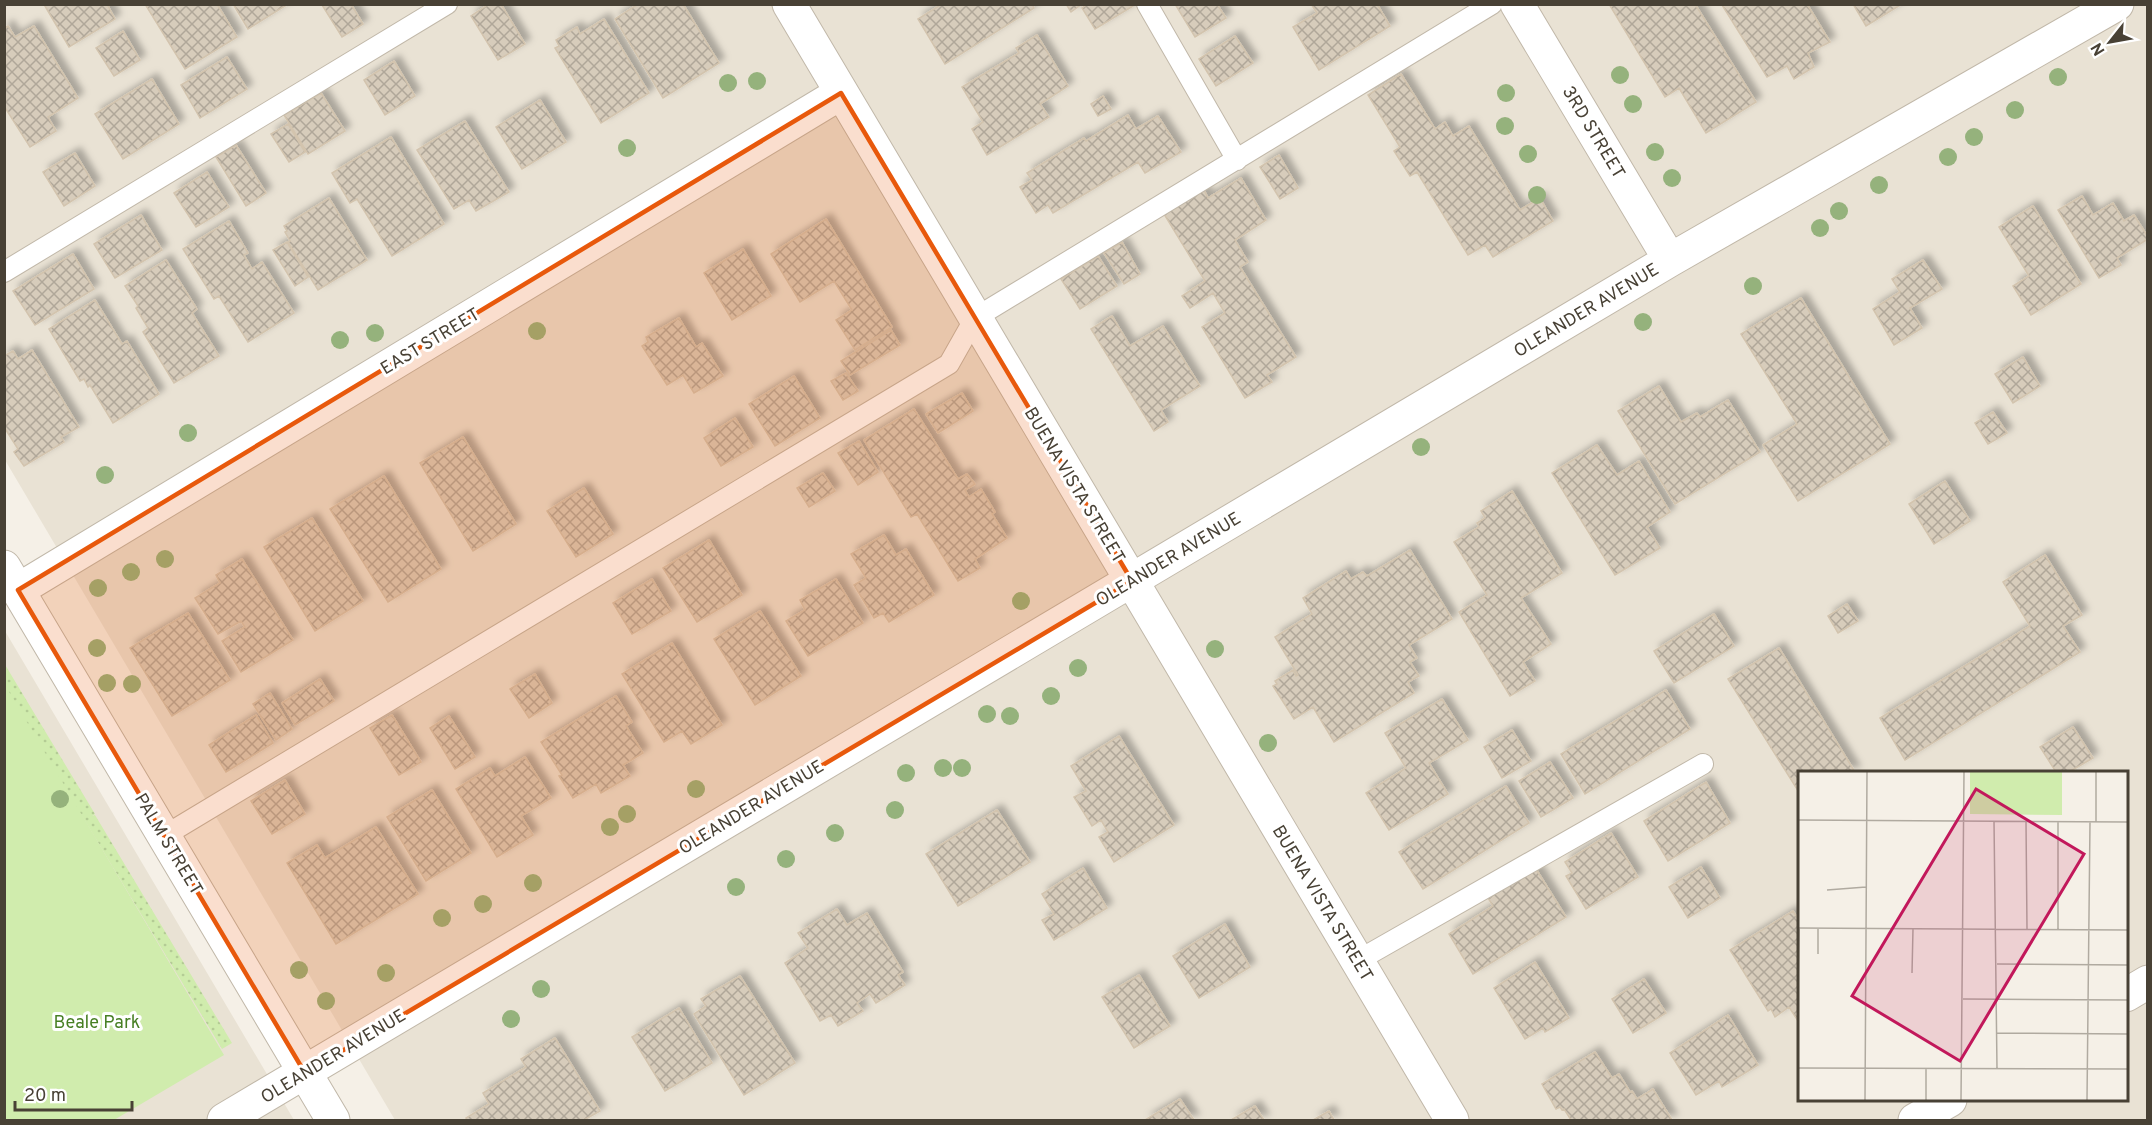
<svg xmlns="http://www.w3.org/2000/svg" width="2152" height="1125" font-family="Overpass,sans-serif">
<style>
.residential{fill:#e9e2d4;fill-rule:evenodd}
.grass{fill:url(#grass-dots)}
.park{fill:#d0ecad}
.building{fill:url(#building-cross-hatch);stroke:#d3c4ae;stroke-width:1.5;filter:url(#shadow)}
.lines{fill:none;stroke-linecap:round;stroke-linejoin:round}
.service-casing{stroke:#c1b8a9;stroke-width:22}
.minor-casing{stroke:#c1b8a9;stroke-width:35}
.tertiary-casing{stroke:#c1b8a9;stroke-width:35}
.service{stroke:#fff;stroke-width:20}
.minor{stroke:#fff;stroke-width:33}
.tertiary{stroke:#fff;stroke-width:33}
.tree{fill:#95b27c}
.marked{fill:#e8590c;fill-opacity:0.2;stroke:#e8590c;stroke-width:4.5;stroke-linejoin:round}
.labels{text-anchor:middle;stroke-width:6;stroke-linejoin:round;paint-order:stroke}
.street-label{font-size:18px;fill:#484135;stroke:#fff}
.park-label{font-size:18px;fill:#477f24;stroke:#fff}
.inset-road{fill:none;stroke:#b0aaa0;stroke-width:1.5}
.view{fill:#c2185b;fill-opacity:0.15;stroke:#c2185b;stroke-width:3}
.inset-edge{fill:none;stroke:#484135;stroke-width:3}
</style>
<defs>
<pattern id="grass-dots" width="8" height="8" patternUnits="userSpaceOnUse" patternTransform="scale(1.5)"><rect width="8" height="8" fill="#d0ecad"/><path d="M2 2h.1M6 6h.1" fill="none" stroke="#b4cc95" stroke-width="1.8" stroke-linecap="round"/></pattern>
<pattern id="building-cross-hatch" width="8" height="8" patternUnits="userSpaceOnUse" patternTransform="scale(1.5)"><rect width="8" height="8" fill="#d7ccbb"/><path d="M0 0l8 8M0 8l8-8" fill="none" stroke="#b0a799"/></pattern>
<filter id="shadow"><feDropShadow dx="5.5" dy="-5.5" stdDeviation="3" flood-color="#0004"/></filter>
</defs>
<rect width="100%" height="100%" fill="#f5f0e7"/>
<path class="residential" d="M 4,5 L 2147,5 L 2147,1120 L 395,1120 L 5,460 ZM 1800,772 L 2126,772 L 2126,1100 L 1800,1100 Z
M 5,631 L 294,1120 L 5,1120 Z"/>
<path class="grass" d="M 4,663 L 95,814 L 92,816 L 95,815 L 232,1043 L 222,1049 L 81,814 L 5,858 Z"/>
<path class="park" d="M 5,685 L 224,1055 L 114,1120 L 5,1120 Z"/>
<path class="building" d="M 47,4 L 107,4 L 115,19 L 69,47 L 45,6 Z
M 145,4 L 217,4 L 237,37 L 185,69 Z
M 233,4 L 288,4 L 248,29 Z
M 351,4 L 363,24 L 342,37 L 322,5 Z
M 489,4 L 501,4 L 525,44 L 498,60 L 471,16 Z
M 638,4 L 683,4 L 719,63 L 663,98 L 615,19 Z
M 942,4 L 1032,4 L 1034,8 L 945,64 L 918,19 Z
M 1066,4 L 1082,4 L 1071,12 Z
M 1088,4 L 1133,4 L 1133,6 L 1095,29 L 1082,8 Z
M 1175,4 L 1217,4 L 1226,18 L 1195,37 Z
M 1311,4 L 1377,4 L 1390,26 L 1319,70 L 1293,27 L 1317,13 Z
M 1609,4 L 1695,4 L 1756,102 L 1706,133 L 1679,88 L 1665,97 Z
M 1807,4 L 1830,42 L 1808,53 L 1814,67 L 1794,79 L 1787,66 L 1767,77 L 1722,5 Z
M 1853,4 L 1902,4 L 1866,26 Z
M 604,19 L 649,93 L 601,123 L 555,48 L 559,46 L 556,40 L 577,27 L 580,34 Z
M 8,26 L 15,37 L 34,26 L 78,98 L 48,117 L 56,131 L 30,147 L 4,106 L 4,28 Z
M 123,31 L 140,60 L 114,76 L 96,48 Z
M 1037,35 L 1068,86 L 1040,104 L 1049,117 L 987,155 L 972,129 L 983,122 L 962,87 L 1019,53 L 1016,48 Z
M 1235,36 L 1253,63 L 1216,86 L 1199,59 Z
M 227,57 L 247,89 L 200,118 L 181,85 Z
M 394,61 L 415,96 L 385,115 L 364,80 Z
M 1401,74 L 1435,129 L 1445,122 L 1453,136 L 1469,126 L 1520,210 L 1540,198 L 1553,221 L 1493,257 L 1485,245 L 1468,255 L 1417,172 L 1410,176 L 1394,151 L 1400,147 L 1368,95 Z
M 152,79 L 179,124 L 123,159 L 95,114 Z
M 321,93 L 345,131 L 308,154 L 284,115 Z
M 1103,96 L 1111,109 L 1098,116 L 1091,104 Z
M 540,100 L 566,142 L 522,169 L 496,127 Z
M 1128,115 L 1136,129 L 1158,116 L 1181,152 L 1145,173 L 1138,162 L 1053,213 L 1048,205 L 1036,213 L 1020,187 L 1032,180 L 1027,173 L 1084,138 L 1086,141 Z
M 465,121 L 509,192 L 476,211 L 469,200 L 454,209 L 417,150 Z
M 288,124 L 305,152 L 289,162 L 271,134 Z
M 391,137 L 444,224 L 392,256 L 357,199 L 350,203 L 332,173 Z
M 236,145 L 266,193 L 246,206 L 216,157 Z
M 75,153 L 95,186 L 64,206 L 43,172 Z
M 1279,155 L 1298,188 L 1280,199 L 1260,167 Z
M 207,172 L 229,207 L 196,227 L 174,193 Z
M 1241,178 L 1266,220 L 1235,240 L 1248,262 L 1240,267 L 1296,357 L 1267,375 L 1272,382 L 1245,398 L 1202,327 L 1225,313 L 1213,293 L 1190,308 L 1182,296 L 1205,281 L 1164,214 L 1204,190 L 1208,198 Z
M 2082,196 L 2093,215 L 2113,203 L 2124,221 L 2134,215 L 2148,237 L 2148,239 L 2117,258 L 2121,265 L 2099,278 L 2058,210 Z
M 329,198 L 367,260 L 318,290 L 288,242 L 290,241 L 285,232 L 287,231 L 284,226 Z
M 2033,206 L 2081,284 L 2031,315 L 2013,286 L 2029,276 L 1999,227 Z
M 141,215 L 162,250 L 115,278 L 94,244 Z
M 826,219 L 892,327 L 855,350 L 836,320 L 852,310 L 834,281 L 800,302 L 771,254 Z
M 229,221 L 248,253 L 244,255 L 252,269 L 262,262 L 294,313 L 248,342 L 219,296 L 214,299 L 183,249 Z
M 287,242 L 308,277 L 295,286 L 273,250 Z
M 1122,242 L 1140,274 L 1124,284 L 1104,253 Z
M 743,249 L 771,296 L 732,320 L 704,273 Z
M 73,254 L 94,289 L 35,325 L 13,291 Z
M 1098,256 L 1117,286 L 1080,309 L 1061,279 Z
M 166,260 L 197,309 L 192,313 L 219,356 L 174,383 L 143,332 L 148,328 L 136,308 L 138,306 L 125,286 Z
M 1923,260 L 1942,289 L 1910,308 L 1922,328 L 1894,345 L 1873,309 L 1900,292 L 1892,279 Z
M 1801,298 L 1890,444 L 1798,501 L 1763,445 L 1797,424 L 1741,334 Z
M 95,300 L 122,344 L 127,341 L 159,394 L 113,423 L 90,385 L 88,387 L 84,379 L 80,381 L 49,329 Z
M 1112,316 L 1130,346 L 1163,326 L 1200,386 L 1161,410 L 1168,422 L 1154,431 L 1091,329 Z
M 679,318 L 696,347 L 702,343 L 723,376 L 694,393 L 683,375 L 667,385 L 642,346 L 648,342 L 646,337 Z
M 891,330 L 900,345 L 850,375 L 841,361 Z
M 32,350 L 79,427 L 61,437 L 64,442 L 24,466 L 14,452 L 18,449 L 4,427 L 4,356 L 13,351 L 18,359 Z
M 2023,357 L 2040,386 L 2013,403 L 1995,374 Z
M 846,373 L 858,391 L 843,400 L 831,381 Z
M 794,376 L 820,418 L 775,446 L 749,404 Z
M 1659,386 L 1681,422 L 1697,413 L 1700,417 L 1728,400 L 1760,452 L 1675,504 L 1618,411 Z
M 962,393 L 973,411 L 938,433 L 926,414 Z
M 914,409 L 958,479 L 967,474 L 975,484 L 965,490 L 969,497 L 981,489 L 995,512 L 992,514 L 1007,538 L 975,559 L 980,568 L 958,581 L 917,514 L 911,517 L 864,440 Z
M 1993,412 L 2007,433 L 1988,444 L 1975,423 Z
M 735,418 L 753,447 L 721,466 L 704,438 Z
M 463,437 L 516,524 L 473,551 L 420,463 Z
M 859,441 L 878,472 L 858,485 L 838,453 Z
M 1597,445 L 1617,475 L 1639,461 L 1670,512 L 1647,527 L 1660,548 L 1615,575 L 1552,473 Z
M 823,473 L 835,491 L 809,507 L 797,488 Z
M 384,476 L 441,569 L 388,602 L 330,509 Z
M 1945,481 L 1970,521 L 1934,544 L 1909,504 Z
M 584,488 L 613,534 L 576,557 L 547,511 Z
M 1512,491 L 1562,573 L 1521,598 L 1551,644 L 1523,662 L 1535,681 L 1510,696 L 1459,612 L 1487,595 L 1454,542 L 1479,527 L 1477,523 L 1485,518 L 1481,511 Z
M 312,518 L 363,601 L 315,631 L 264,547 Z
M 884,535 L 896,555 L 906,549 L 934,595 L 889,622 L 883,613 L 874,618 L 854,585 L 866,578 L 851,554 Z
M 709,540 L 742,595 L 697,622 L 663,568 Z
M 1410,550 L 1452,619 L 1409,645 L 1417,658 L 1410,662 L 1419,676 L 1408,682 L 1414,693 L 1334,742 L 1313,707 L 1294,719 L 1273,686 L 1277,684 L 1275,681 L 1293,670 L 1296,676 L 1298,675 L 1275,637 L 1312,614 L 1303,598 L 1346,571 L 1351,579 L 1363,572 L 1367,576 Z
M 2045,555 L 2082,615 L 2063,626 L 2080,652 L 1905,760 L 1880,718 L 2030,626 L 2003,582 Z
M 242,559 L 293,640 L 241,672 L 222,641 L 245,627 L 241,621 L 218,634 L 195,598 L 220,583 L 216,575 Z
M 652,579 L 671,611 L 632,634 L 613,603 Z
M 836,579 L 863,623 L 808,656 L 786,621 L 805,610 L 800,600 Z
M 1847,604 L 1858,621 L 1838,633 L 1828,616 Z
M 760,611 L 801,676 L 755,705 L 714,639 Z
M 188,613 L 230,680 L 172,716 L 130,648 Z
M 1714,614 L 1734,646 L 1674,683 L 1654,651 Z
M 672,643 L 722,725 L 691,744 L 682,731 L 664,742 L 622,674 Z
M 1779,648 L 1855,772 L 1800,772 L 1800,794 L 1728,679 Z
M 535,674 L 552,703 L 529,718 L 510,689 Z
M 320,679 L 334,701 L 295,725 L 282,703 Z
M 1666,690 L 1690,729 L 1585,794 L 1561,754 Z
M 270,693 L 292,729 L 276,740 L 253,704 Z
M 616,696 L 632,722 L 626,726 L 643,753 L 623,765 L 630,776 L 601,793 L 596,784 L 573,798 L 559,776 L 562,775 L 541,742 Z
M 1442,699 L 1468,740 L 1429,763 L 1448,794 L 1389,830 L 1366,793 L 1406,768 L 1385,733 Z
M 256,715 L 273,743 L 226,772 L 209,745 Z
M 392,715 L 421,762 L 399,775 L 370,728 Z
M 449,716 L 475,757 L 455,769 L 430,728 Z
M 2073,727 L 2093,758 L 2069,772 L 2056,772 L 2040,747 Z
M 1512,730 L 1531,761 L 1502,778 L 1484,747 Z
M 1119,736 L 1174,825 L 1114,862 L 1099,837 L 1108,832 L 1101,820 L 1092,826 L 1074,797 L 1086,791 L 1071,766 Z
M 525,757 L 551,798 L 521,816 L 533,835 L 497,857 L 456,789 L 490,768 L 495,776 Z
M 1550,762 L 1573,798 L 1541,817 L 1519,781 Z
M 285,780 L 305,814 L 272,834 L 251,801 Z
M 1706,782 L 1730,823 L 1668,861 L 1644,821 Z
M 1506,786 L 1529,823 L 1423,889 L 1399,852 Z
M 432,790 L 471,853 L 426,881 L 387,817 Z
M 997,810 L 1030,862 L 958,906 L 926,854 Z
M 376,827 L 418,894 L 336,944 L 287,863 L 317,845 L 325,858 Z
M 1611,833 L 1638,877 L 1586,909 L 1566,876 L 1572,873 L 1565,862 Z
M 1701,867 L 1720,898 L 1688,918 L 1669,887 Z
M 1083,868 L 1107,908 L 1054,940 L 1042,920 L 1054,914 L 1042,894 Z
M 1536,869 L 1566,917 L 1473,974 L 1449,934 L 1493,906 L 1488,898 Z
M 837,909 L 847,925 L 867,913 L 903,972 L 898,975 L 905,985 L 876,1003 L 870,994 L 857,1003 L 863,1011 L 838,1026 L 831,1015 L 820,1021 L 785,963 L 808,948 L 798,933 Z
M 1793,911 L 1800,922 L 1800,1024 L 1789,1007 L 1775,1017 L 1771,1009 L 1768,1011 L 1730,950 Z
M 1225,924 L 1250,967 L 1199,998 L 1173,956 Z
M 1535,962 L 1569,1018 L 1545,1032 L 1543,1028 L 1525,1039 L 1494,988 Z
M 1139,975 L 1170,1026 L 1134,1048 L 1102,997 Z
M 740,976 L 795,1063 L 744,1095 L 694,1014 L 706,1006 L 701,999 Z
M 1644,979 L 1666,1013 L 1633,1033 L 1612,999 Z
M 679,1008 L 712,1063 L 665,1091 L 632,1037 Z
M 1728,1015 L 1758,1065 L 1722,1087 L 1719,1081 L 1696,1095 L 1670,1053 Z
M 555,1038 L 600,1111 L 584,1120 L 467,1120 L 466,1118 L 489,1104 L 483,1093 L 526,1067 L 521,1059 Z
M 1595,1052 L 1612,1078 L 1619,1074 L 1630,1092 L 1632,1091 L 1637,1099 L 1653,1089 L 1672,1120 L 1571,1120 L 1564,1109 L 1562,1110 L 1560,1107 L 1556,1109 L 1542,1084 Z
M 1180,1099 L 1194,1120 L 1145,1120 Z
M 1255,1106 L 1264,1120 L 1231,1120 Z
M 1329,1111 L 1334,1120 L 1313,1120 Z"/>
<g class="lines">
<defs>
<path id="service" d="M 1147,4 L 1237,160
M 4,272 L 447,4
M 164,836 L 949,364 L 975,318 L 1492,4
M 1357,961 L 1703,764"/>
<path id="minor" d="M 789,4 L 1452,1120
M 1517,4 L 1670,260
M 18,590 L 841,93
M 2126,995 L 2148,982
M 224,1120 L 1670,260 L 2117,4
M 1915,1120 L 1950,1100"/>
<path id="tertiary" d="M 4,567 L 333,1120"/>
</defs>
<use href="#service" class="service-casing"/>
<use href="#minor" class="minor-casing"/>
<use href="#tertiary" class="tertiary-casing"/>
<use href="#service" class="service"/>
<use href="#minor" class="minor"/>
<use href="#tertiary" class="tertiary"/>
</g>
<g class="tree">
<circle cx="1620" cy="75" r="9"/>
<circle cx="2058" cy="77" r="9"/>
<circle cx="757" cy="81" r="9"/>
<circle cx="728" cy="83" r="9"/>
<circle cx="1506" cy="93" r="9"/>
<circle cx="1633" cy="104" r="9"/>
<circle cx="2015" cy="110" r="9"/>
<circle cx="1505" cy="126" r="9"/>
<circle cx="1974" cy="137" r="9"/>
<circle cx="627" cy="148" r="9"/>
<circle cx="1655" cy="152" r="9"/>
<circle cx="1528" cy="154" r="9"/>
<circle cx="1948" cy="157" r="9"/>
<circle cx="1672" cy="178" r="9"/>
<circle cx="1879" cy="185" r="9"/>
<circle cx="1537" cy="195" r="9"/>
<circle cx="1839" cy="211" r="9"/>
<circle cx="1820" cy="228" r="9"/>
<circle cx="1753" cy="286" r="9"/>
<circle cx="1643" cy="322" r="9"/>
<circle cx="537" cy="331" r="9"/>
<circle cx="375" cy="333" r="9"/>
<circle cx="340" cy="340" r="9"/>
<circle cx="188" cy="433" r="9"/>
<circle cx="1421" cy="447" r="9"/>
<circle cx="105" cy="475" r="9"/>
<circle cx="165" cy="559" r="9"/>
<circle cx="131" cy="572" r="9"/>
<circle cx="98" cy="588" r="9"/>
<circle cx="1021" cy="601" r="9"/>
<circle cx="97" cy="648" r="9"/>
<circle cx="1215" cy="649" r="9"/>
<circle cx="1078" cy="668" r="9"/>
<circle cx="107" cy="683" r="9"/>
<circle cx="132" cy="684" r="9"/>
<circle cx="1051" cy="696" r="9"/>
<circle cx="987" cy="714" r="9"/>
<circle cx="1010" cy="716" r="9"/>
<circle cx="1268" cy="743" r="9"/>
<circle cx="943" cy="768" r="9"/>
<circle cx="962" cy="768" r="9"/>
<circle cx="906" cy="773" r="9"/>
<circle cx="696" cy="789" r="9"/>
<circle cx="60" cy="799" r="9"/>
<circle cx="895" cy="810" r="9"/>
<circle cx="627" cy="814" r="9"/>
<circle cx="610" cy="827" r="9"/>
<circle cx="835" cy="833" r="9"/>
<circle cx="786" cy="859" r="9"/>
<circle cx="533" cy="883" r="9"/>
<circle cx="736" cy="887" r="9"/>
<circle cx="483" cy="904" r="9"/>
<circle cx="442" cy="918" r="9"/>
<circle cx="299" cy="970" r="9"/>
<circle cx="386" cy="973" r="9"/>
<circle cx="541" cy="989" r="9"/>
<circle cx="326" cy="1001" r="9"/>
<circle cx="511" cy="1019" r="9"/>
</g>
<path class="marked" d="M 841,93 L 1132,581 L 305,1073 L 18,590 Z"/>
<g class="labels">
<g class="street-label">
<text transform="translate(1594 132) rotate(59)" y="6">3RD STREET</text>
<text transform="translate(1586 310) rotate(-31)" y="6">OLEANDER AVENUE</text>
<text transform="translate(430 341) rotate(-31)" y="6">EAST STREET</text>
<text transform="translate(1075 485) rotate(59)" y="6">BUENA VISTA STREET</text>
<text transform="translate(1168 559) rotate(-31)" y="6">OLEANDER AVENUE</text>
<text transform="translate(751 807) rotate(-31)" y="6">OLEANDER AVENUE</text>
<text transform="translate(169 844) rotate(59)" y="6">PALM STREET</text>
<text transform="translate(1323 903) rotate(59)" y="6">BUENA VISTA STREET</text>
<text transform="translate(333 1056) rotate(-31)" y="6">OLEANDER AVENUE</text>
</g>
<g class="park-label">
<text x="97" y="1028">Beale Park</text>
</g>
</g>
<g transform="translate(1798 771)">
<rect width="330" height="330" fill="#f5f0e7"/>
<path d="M 172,1 L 264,1 L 264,44 L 172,43 Z" fill="#d0ecad"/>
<path class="inset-road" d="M 0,49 L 330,51M 196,50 L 199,298M 228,51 L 229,158M 260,51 L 260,159M 298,51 L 298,1M 29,119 L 68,116M 0,157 L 330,159M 20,183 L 20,157M 199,193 L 330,194M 114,202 L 115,158M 0,219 L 1,157M 165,228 L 330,229M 199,262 L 330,263M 0,297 L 330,298M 128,297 L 128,329M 67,329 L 69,1M 163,329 L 166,1M 289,329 L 292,51"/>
<path class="view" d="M 178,18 L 286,83 L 162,290 L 54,225 Z"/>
<rect width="330" height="330" class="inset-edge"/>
</g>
<rect width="2152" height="1125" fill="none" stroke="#484135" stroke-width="12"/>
<g transform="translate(2110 42) rotate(239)" stroke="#ffffff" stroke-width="4.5" paint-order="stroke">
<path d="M0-4.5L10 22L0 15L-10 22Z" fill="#484135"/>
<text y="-9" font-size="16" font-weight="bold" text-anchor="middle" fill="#484135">N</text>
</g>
<path d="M15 1101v9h117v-9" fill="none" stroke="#484135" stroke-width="3"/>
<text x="24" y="1101" font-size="18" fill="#484135" stroke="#ffffff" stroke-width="4.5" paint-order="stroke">20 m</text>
</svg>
